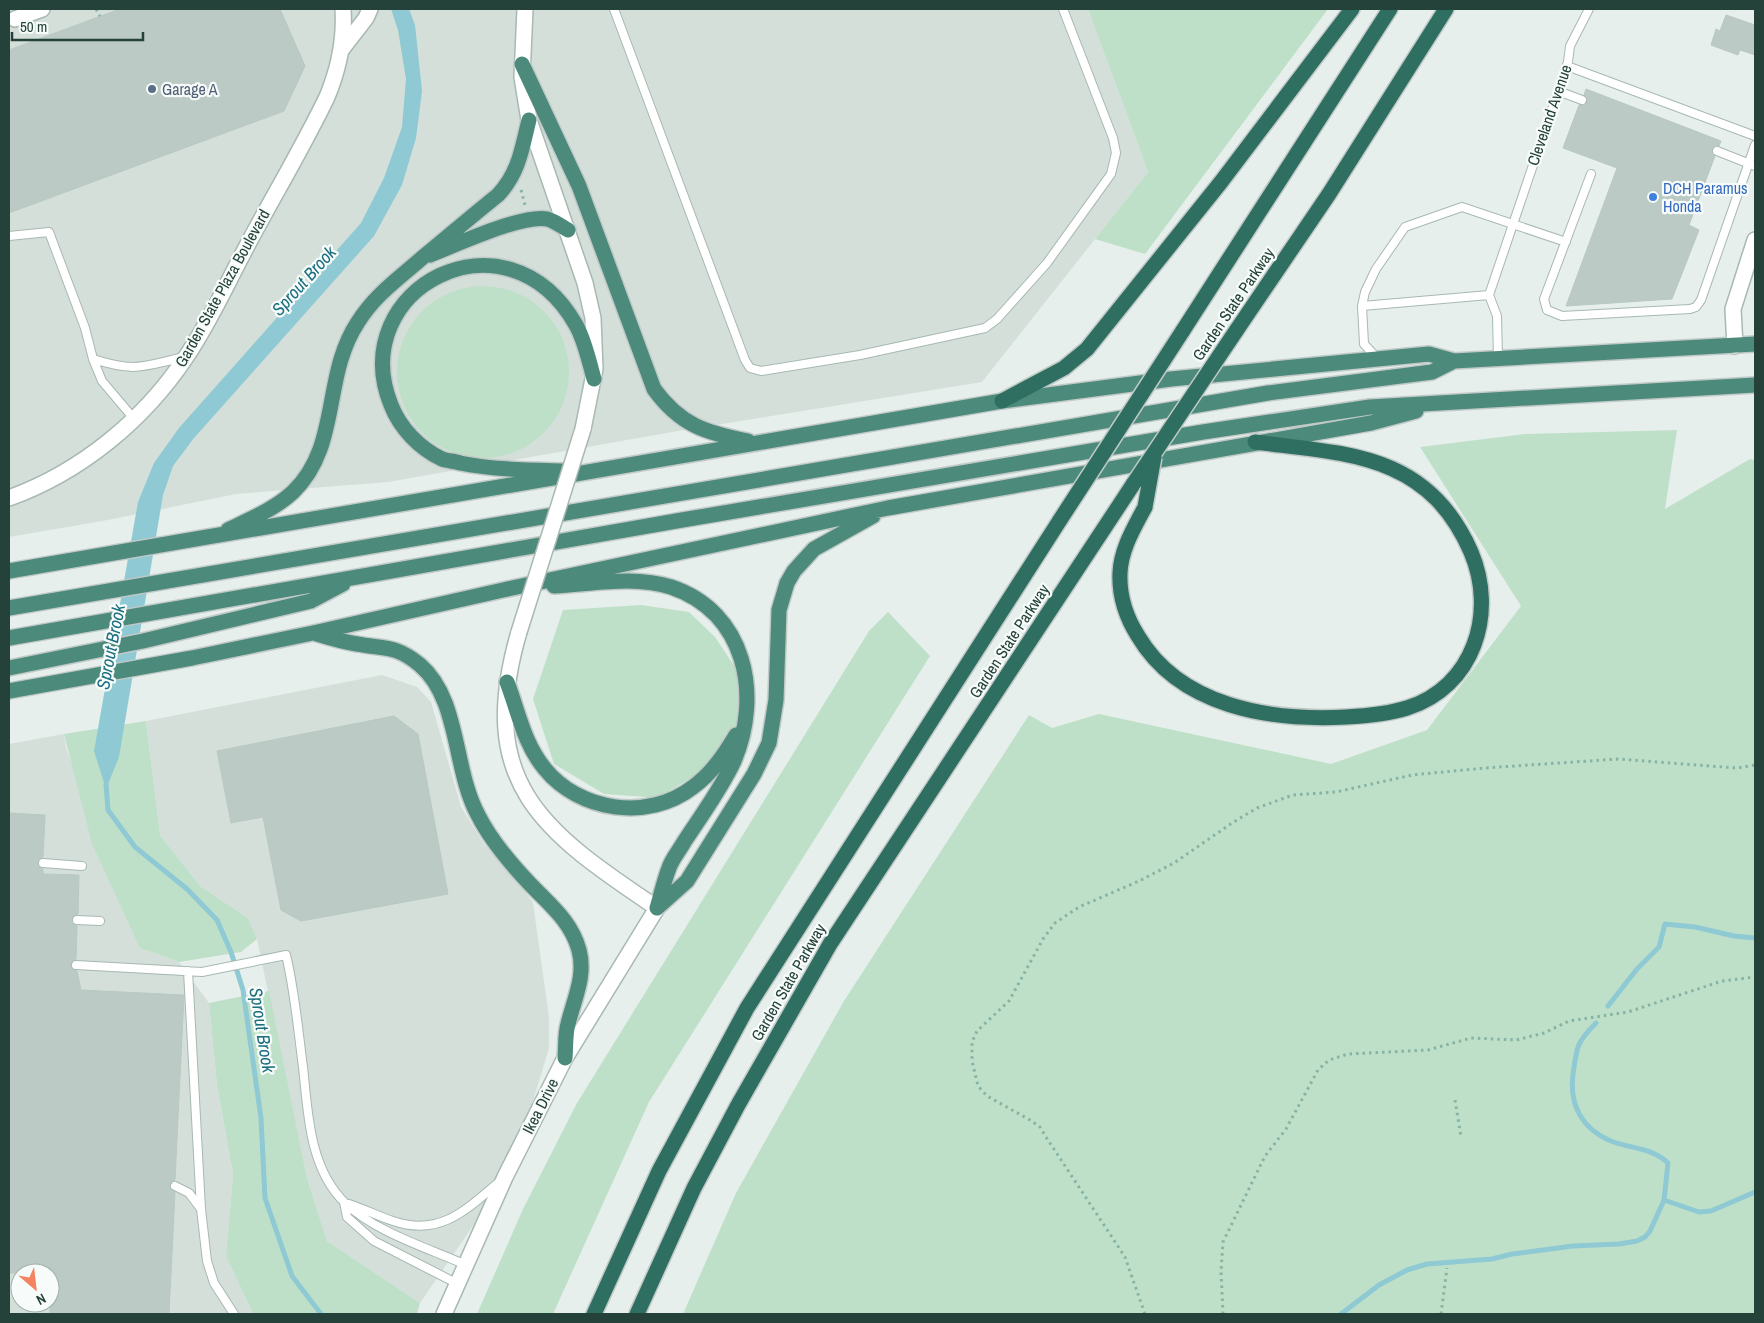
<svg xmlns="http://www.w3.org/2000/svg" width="1764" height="1323" font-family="'Archivo Narrow',sans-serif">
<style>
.built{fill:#d4dfda;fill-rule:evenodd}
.green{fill:#bfe0c8}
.water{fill:#8ec9d4}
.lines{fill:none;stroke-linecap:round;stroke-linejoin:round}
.stream{stroke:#8ec9d4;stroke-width:5}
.building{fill:#bbcac4;stroke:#b8c9c2}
.service-casing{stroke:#a8b8b2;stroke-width:10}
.minor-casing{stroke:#a8b8b2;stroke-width:18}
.tertiary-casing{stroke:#a8b8b2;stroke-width:18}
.trunk-casing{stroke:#c2cac8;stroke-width:18}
.motorway-casing{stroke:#c2cac8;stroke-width:18}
.path{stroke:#86b3a5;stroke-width:3;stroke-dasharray:2.5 4;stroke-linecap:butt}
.service{stroke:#fff;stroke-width:8}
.minor{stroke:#fff;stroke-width:15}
.tertiary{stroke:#fff;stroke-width:15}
.trunk{stroke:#4c8a7c;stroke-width:15}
.motorway{stroke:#2f6f62;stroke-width:15}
.minor-bridge-casing{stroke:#a8b8b2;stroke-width:18;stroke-linecap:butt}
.motorway-bridge-casing{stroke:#c2cac8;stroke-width:18;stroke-linecap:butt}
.minor-bridge{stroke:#fff;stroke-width:15}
.motorway-bridge{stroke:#2f6f62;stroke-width:15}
.service-dot{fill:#5c6f8a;stroke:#f7fbf9;stroke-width:2}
.shop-dot{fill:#3f7fe0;stroke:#f7fbf9;stroke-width:2}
.labels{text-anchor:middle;stroke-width:4.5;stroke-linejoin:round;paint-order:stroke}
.service-label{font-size:16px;fill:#4e5e75;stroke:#f7fbf9;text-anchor:start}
.street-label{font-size:16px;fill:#24423a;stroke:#f7fbf9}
.shop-label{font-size:16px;fill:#366cbe;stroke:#f7fbf9;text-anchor:start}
.water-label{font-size:18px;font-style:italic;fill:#1c6f80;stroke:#f7fbf9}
</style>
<rect width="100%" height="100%" fill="#e6efeb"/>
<path class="built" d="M 9,9 L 1088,9 L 1148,172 L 982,382 L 678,431 L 388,482 L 236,494 L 108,520 L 9,537 Z
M 382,675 L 417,687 L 431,702 L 461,807 L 484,844 L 520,884 L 533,903 L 549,1017 L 549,1048 L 530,1111 L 488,1204 L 420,1303 L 327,1241 L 307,1178 L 257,939 L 248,918 L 200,886 L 160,835 L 146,721 Z
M 64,734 L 66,748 L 140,948 L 179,962 L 209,1003 L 217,1085 L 233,1174 L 226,1256 L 253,1314 L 9,1314 L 9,744 ZM 20,1273 L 50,1273 L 50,1303 L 20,1303 Z"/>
<path class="green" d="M 1088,9 L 1328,9 L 1145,254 L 1095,239 L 1148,172 Z
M397 372a86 86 0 1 1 172 0a86 86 0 1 1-172 0Z
M 1677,430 L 1665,509 L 1750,459 L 1755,460 L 1755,1314 L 683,1314 L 736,1193 L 844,1001 L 1029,715 L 1052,728 L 1099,714 L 1331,764 L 1427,730 L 1521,606 L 1420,447 L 1525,434 Z
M 641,605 L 689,612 L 715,637 L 737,670 L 741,715 L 712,764 L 659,798 L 604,794 L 554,764 L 533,699 L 563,610 Z
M 888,612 L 930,656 L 649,1102 L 553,1314 L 477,1314 L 523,1209 L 577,1103 L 869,631 Z
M 146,721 L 160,835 L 200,886 L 248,918 L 257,939 L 241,952 L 179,962 L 140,948 L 92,844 L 64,734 Z
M 269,991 L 307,1178 L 327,1241 L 420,1303 L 417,1314 L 253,1314 L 226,1256 L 233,1174 L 217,1085 L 209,1003 Z"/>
<path class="water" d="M 391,9 L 409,9 L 415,25 L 422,91 L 416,138 L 402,185 L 374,236 L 194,438 L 173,466 L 163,495 L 119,757 L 106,789 L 94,751 L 138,502 L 154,463 L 179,428 L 361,223 L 384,178 L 402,127 L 406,79 L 398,30 Z"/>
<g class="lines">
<path class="stream" d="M 106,784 L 108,810 L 135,847 L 187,889 L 217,920 L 231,952 L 243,990 L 261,1118 L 265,1198 L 292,1276 L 321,1314
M 1608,1006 L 1637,969 L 1659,947 L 1665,924 L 1695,927 L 1734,936 L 1755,938
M 1664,1200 L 1699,1212 L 1711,1211 L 1755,1192
M 1341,1314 L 1379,1285 L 1407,1270 L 1427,1264 L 1492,1259 L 1512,1254 L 1573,1246 L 1619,1244 L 1637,1241 L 1645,1237 L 1650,1231 L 1664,1200 L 1668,1163 C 1651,1147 1631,1149 1611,1141 C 1582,1129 1569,1105 1573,1074 C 1577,1047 1576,1043 1596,1023"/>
</g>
<path class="building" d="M 120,9 L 280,9 L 305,66 L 284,111 L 9,213 L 9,50 Z
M 1726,15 L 1755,25 L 1755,55 L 1740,50 L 1738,55 L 1711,45 L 1716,29 L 1720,31 Z
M 1586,89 L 1721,141 L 1719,146 L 1714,146 L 1712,149 L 1715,156 L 1689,225 L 1699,230 L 1672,299 L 1566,306 L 1617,168 L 1563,148 L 1579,105 L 1587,102 L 1587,99 L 1584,95 Z
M 394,716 L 418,734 L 448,894 L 301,921 L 281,910 L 263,817 L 231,823 L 217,751 Z
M 9,813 L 45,815 L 43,857 L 38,860 L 38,866 L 43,869 L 43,874 L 79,875 L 78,914 L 71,919 L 72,923 L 77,926 L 76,959 L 70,965 L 73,969 L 77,971 L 81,990 L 184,995 L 175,1180 L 169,1186 L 175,1192 L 169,1314 L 50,1314 L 50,1273 L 9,1273 Z"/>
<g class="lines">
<defs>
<path id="service" d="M 614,9 L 745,360 L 750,368 L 761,371 L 860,355 L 985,328 L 997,319 L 1047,263 L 1111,174 L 1116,153 L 1113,138 L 1063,9
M 1567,66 L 1755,136
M 1558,91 L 1582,100
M 1717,151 L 1755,166
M 1591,174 L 1544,299 L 1547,310 L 1562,316 L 1690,309 L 1696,307 L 1701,300 L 1755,145
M 9,236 L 49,232 L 85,328 L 93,359 L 102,381 L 135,420
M 1489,295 L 1362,306 L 1365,292 L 1376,269 L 1405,227 L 1462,207 L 1566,242
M 1362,306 L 1364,344 L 1377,358
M 1498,357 L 1497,316 L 1489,295 L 1568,62 L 1570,46 L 1589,9
M 93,359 C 138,373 142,366 185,357
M 43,863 L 82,866
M 77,920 L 100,921
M 76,965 L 202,972 L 286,955 C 295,992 298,1030 303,1067 C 308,1113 309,1168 345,1203 C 375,1232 428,1248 466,1265
M 188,971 L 201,1209 L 207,1261 L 214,1283 L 234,1314
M 175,1186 L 189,1193 L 201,1209
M 344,1202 L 347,1217 L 374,1241 L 458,1284
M 349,1204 C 364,1209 378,1216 393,1221 C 440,1237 466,1210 499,1182"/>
<path id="minor" d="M 525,9 L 522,77 L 529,120 L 585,283 L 593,318 L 595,369 L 583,429
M 15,19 L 42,9
M 342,49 L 366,18 L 370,9
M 1735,346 L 1733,309 L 1755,240
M 444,1314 L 505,1177 L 565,1058 L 657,908 C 542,831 475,783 519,632"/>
<path id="tertiary" d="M 9,498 C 81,472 144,420 186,357 C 210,322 228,281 248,244 C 274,195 303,147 327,97 C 339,68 345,40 343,9"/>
<path id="trunk" d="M 522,64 L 579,186 L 654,389 C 680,425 706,433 748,441
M 430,255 C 456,245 522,214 547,219 C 555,221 561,226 568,230
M 566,471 C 530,470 495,470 460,463 C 455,461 447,461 442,459 C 419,448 400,428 391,405 C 344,288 507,203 576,325 C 585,341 589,361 594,379
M 228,530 C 250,519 275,509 293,492 C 341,446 322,376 358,322 C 375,295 398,279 422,258 C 447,237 472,216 498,195 C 519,173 522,148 529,120
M 9,571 L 1002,401 L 1171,379 L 1429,354 L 1454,361 L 1755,344
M 554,586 C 592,584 634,575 671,587 C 746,612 762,695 734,761 C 721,789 701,816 684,842 C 679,851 672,859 669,868 C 664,881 661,895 657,908
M 9,608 L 1268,393 L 1432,372 L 1454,361
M 317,634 C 330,638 344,642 357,644 C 385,649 396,645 420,665 C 460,699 453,769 478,815 C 491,841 510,863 530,884 C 550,905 571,921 579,950 C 586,976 574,999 568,1024 C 565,1034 566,1047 565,1058
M 9,638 L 682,520 L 1203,432 L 1370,407 L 1755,385
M 9,668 L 143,641 L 311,601 L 343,584
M 507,682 C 518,711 524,744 545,769 C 579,811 648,822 693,787 C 712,773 724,755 736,735
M 9,691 L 192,658 L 313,633 L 503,590 L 888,508 L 1371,423 L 1416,411
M 658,907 L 687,881 L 754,774 L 769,743 L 776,700 L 779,610 L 787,583 L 794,571 L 814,549 L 873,516"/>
<path id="motorway" d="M 1236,331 L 1329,194 L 1446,9
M 1182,332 L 1390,9
M 1002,401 L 1064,368 L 1087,349 L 1221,182 L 1352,9
M 1145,507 C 1134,528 1121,549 1120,573 C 1119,595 1126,617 1138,636 C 1180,707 1270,721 1346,717 C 1366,716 1388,714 1407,708 C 1474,687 1497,613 1471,552 C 1428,453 1347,454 1255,442
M 594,1314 L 659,1171 L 747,1008 L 1060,520
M 637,1314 L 694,1188 L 738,1105 L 830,944 L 1134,483"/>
</defs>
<use href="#service" class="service-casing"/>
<use href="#minor" class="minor-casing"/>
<use href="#tertiary" class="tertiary-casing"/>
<use href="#trunk" class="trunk-casing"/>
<use href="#motorway" class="motorway-casing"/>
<path class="path" d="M 96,9 L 100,16
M 521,190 L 525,205
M 1455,1100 L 1461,1137
M 1145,1314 L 1125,1257 L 1046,1137 L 1040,1127 L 1030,1120 L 987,1096 L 978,1086 L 972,1061 L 972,1042 L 977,1031 L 1009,1001 L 1043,939 L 1055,923 L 1079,907 L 1139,881 L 1174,863 L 1232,823 L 1257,808 L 1293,795 L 1336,792 L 1412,775 L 1485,768 L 1618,759 L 1737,768 L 1755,765
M 1223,1314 L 1221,1271 L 1223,1242 L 1265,1156 L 1286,1129 L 1318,1070 L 1329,1060 L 1348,1054 L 1428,1050 L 1471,1038 L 1516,1040 L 1544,1033 L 1569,1021 L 1628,1012 L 1722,981 L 1755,977
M 1441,1314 L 1447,1268"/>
<use href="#service" class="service"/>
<use href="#minor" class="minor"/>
<use href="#tertiary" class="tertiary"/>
<use href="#trunk" class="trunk"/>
<use href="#motorway" class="motorway"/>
<defs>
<path id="minor-bridge" d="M 519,632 L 583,429"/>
<path id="motorway-bridge" d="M 1134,483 L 1236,331
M 1145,507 L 1154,457
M 1060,520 L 1182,332"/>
</defs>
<use href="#minor-bridge" class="minor-bridge-casing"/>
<use href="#motorway-bridge" class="motorway-bridge-casing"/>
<use href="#minor-bridge" class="minor-bridge"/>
<use href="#motorway-bridge" class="motorway-bridge"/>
</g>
<circle class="service-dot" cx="152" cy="89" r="5"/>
<circle class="shop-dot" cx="1653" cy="197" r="5"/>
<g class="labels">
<g class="service-label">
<text x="162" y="95">Garage A</text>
</g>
<g class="street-label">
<text transform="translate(1549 115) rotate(-71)" y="6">Cleveland Avenue</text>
<text transform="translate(222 288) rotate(-61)" y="6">Garden State Plaza Boulevard</text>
<text transform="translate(1233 304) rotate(-56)" y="6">Garden State Parkway</text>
<text transform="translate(1009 641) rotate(-57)" y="6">Garden State Parkway</text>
<text transform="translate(788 982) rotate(-60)" y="6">Garden State Parkway</text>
<text transform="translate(540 1106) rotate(-63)" y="6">Ikea Drive</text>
</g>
<g class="shop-label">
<text x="1663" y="194">DCH Paramus<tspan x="1663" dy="18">Honda</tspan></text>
</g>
<g class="water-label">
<text transform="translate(304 281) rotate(-48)" y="6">Sprout Brook</text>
<text transform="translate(111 647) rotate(-79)" y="6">Sprout Brook</text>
<text transform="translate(262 1030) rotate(81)" y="6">Sprout Brook</text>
</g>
</g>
<rect width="1764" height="1323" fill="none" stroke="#24423a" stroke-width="20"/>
<g transform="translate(35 1288) rotate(152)"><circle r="24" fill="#f7fbf9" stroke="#a3b1ad"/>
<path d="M0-4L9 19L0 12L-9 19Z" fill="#f4845f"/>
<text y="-8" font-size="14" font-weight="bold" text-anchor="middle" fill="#24423a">N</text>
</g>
<path d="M12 32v8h131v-8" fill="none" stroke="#24423a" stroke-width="2.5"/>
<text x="20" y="32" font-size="15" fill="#24423a" stroke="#f7fbf9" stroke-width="4" paint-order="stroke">50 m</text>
</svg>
